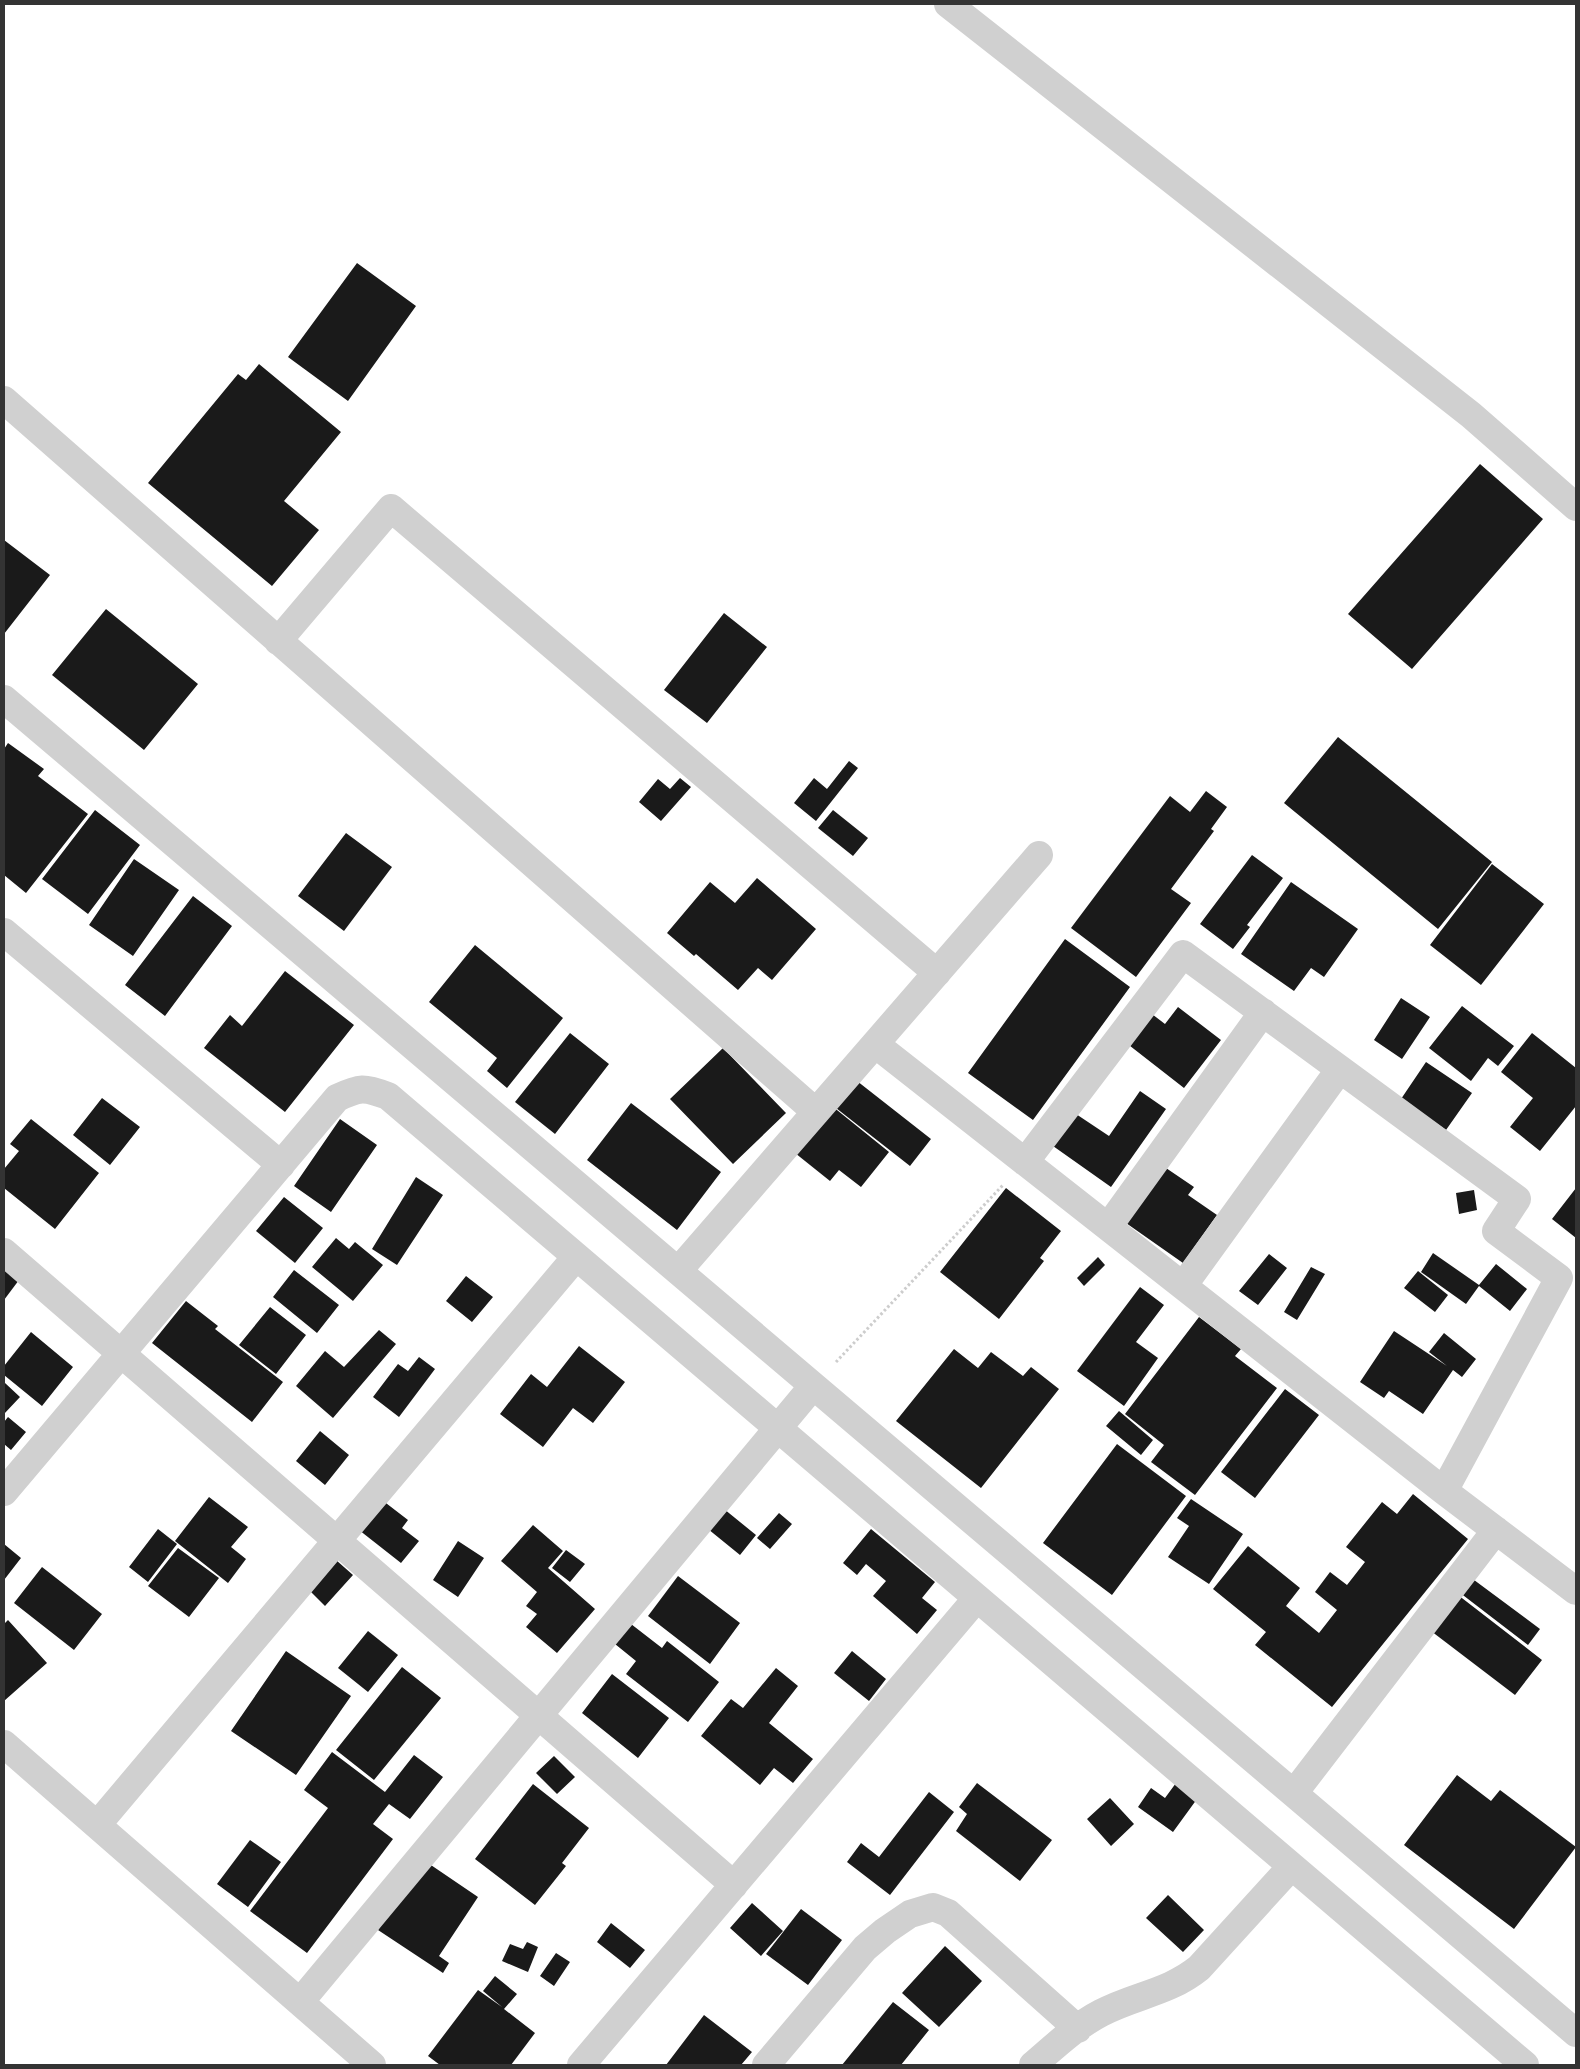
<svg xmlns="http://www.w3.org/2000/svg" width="1580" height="2069" font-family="Helvetica,sans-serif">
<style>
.building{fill:#1a1a1a}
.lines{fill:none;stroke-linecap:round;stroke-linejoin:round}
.path{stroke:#cdcdcd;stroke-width:3;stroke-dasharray:2.5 2.5;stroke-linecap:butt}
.minor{stroke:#d0d0d0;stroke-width:28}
</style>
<rect width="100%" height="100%" fill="#fff"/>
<path class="building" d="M 357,263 L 416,306 L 348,401 L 288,357 Z
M 259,364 L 341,432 L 284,501 L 319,530 L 272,586 L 148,483 L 238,374 L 246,380 Z
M 1480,464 L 1543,519 L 1412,669 L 1348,614 Z
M 4,540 L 50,575 L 4,634 Z
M 106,609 L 198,684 L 144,750 L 52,675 Z
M 724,613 L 767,647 L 707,723 L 664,690 Z
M 1338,737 L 1492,862 L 1438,929 L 1284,803 Z
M 8,743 L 44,769 L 38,776 L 88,814 L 26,893 L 4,875 L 4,749 Z
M 849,761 L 858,768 L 816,821 L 794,803 L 814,778 L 827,789 Z
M 680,778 L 691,787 L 661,821 L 639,802 L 658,779 L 670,789 Z
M 1206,791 L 1227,807 L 1211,829 L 1214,831 L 1171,889 L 1191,903 L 1136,977 L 1071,928 L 1170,796 L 1190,812 Z
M 95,810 L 140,845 L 88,914 L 42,879 Z
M 833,810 L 868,838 L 853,856 L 818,828 Z
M 346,833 L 392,867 L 344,931 L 298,896 Z
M 1252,855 L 1283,878 L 1247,925 L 1250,927 L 1233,949 L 1200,924 Z
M 134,859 L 179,890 L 133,956 L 89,925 Z
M 1492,864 L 1544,904 L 1481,985 L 1430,945 Z
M 757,878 L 816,929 L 772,980 L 758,968 L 738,990 L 696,954 L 694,956 L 667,933 L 710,882 L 735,903 Z
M 1291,882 L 1358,929 L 1324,977 L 1311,968 L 1294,991 L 1241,954 Z
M 193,896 L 232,926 L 165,1016 L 125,985 Z
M 1065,939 L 1130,987 L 1033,1120 L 968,1073 Z
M 475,945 L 563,1018 L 507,1088 L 487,1071 L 497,1058 L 429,1002 Z
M 285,971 L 354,1025 L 285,1112 L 204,1048 L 230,1015 L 242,1026 Z
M 1401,998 L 1430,1017 L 1402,1059 L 1374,1040 Z
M 1462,1006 L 1514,1046 L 1498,1066 L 1488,1058 L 1471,1081 L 1429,1048 Z
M 1178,1007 L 1221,1040 L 1184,1088 L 1125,1042 L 1148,1011 L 1165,1024 Z
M 570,1033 L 609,1064 L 555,1134 L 515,1102 Z
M 1532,1033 L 1576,1068 L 1576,1106 L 1540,1151 L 1510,1127 L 1533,1098 L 1501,1072 Z
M 723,1048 L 786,1113 L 733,1164 L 670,1099 Z
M 1426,1062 L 1472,1093 L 1446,1130 L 1401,1099 Z
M 857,1081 L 931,1139 L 910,1166 L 836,1108 Z
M 1140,1091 L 1166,1109 L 1111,1187 L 1053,1146 L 1076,1114 L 1109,1136 Z
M 102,1098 L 140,1127 L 110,1165 L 73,1135 Z
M 631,1103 L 721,1172 L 677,1230 L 587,1160 Z
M 832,1106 L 889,1152 L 861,1187 L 839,1170 L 830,1181 L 795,1153 Z
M 31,1119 L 99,1173 L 55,1229 L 4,1188 L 4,1169 L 19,1151 L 10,1144 Z
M 340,1119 L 377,1145 L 331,1212 L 294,1186 Z
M 1166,1168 L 1194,1187 L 1188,1195 L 1217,1215 L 1183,1263 L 1126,1223 Z
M 416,1177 L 443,1195 L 397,1265 L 372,1249 Z
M 1006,1188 L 1061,1231 L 1040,1258 L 1044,1261 L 999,1319 L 940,1272 Z
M 1576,1188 L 1576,1238 L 1552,1219 Z
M 1474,1190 L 1477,1210 L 1459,1214 L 1456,1193 Z
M 284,1197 L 323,1228 L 295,1263 L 256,1231 Z
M 336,1238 L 349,1249 L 355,1242 L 383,1265 L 353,1301 L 312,1267 Z
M 1433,1253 L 1479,1285 L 1496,1264 L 1527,1289 L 1510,1311 L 1479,1286 L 1466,1304 L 1421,1272 Z
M 1269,1254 L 1287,1268 L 1258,1305 L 1239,1291 Z
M 4,1255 L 25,1272 L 4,1300 Z
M 1098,1257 L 1105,1265 L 1084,1286 L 1077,1278 Z
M 1311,1267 L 1325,1274 L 1297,1320 L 1284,1312 Z
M 294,1270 L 339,1305 L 317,1333 L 273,1297 Z
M 1418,1271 L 1448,1295 L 1435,1312 L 1404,1288 Z
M 466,1276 L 493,1297 L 472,1322 L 446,1301 Z
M 1140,1287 L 1164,1305 L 1136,1342 L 1158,1358 L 1124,1406 L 1077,1371 Z
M 186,1301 L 218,1326 L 215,1329 L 283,1382 L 252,1422 L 152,1343 Z
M 270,1307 L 306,1335 L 276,1374 L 239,1345 Z
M 1199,1317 L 1241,1349 L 1235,1356 L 1277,1388 L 1195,1495 L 1151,1462 L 1164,1445 L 1125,1414 Z
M 379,1330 L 396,1344 L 333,1418 L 296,1386 L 325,1351 L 344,1367 Z
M 1394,1331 L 1447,1366 L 1429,1352 L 1444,1333 L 1476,1359 L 1462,1377 L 1453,1370 L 1423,1414 L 1389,1391 L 1384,1398 L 1360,1382 Z
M 31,1332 L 73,1367 L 42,1406 L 4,1375 L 4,1366 Z
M 579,1346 L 625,1382 L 593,1423 L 573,1408 L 543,1447 L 500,1414 L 531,1374 L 547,1387 Z
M 954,1349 L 978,1368 L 991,1352 L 1023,1376 L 1031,1367 L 1059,1389 L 981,1488 L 896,1421 Z
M 419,1357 L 435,1369 L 399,1417 L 373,1397 L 398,1364 L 408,1371 Z
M 5,1383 L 20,1397 L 4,1414 L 4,1384 Z
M 1285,1389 L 1319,1415 L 1255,1498 L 1221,1472 Z
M 1119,1411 L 1153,1440 L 1141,1455 L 1106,1426 Z
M 8,1417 L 26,1432 L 11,1450 L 4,1444 L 4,1422 Z
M 320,1431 L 349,1455 L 325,1485 L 296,1461 Z
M 1117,1444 L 1186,1496 L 1112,1595 L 1043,1543 Z
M 1413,1494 L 1468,1539 L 1332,1707 L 1255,1645 L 1266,1632 L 1213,1589 L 1248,1546 L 1300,1588 L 1286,1606 L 1319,1633 L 1337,1610 L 1315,1592 L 1330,1572 L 1347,1585 L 1365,1562 L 1346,1547 L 1382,1502 L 1397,1514 Z
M 209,1497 L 248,1527 L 231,1547 L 246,1559 L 228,1583 L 175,1541 Z
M 1191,1499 L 1243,1534 L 1209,1584 L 1168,1557 L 1189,1526 L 1177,1518 Z
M 382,1500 L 408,1520 L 402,1528 L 419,1541 L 401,1563 L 359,1530 Z
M 724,1509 L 756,1535 L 740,1555 L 708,1529 Z
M 779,1513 L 792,1524 L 770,1549 L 757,1538 Z
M 533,1525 L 563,1551 L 548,1568 L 595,1609 L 557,1653 L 526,1627 L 537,1614 L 526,1606 L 537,1592 L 501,1561 Z
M 158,1529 L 177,1544 L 148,1582 L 129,1567 Z
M 871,1529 L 935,1582 L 922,1598 L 937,1610 L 917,1634 L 873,1596 L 886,1581 L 866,1564 L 857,1575 L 843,1563 Z
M 458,1541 L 484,1558 L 458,1597 L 433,1580 Z
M 4,1544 L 21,1558 L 4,1580 Z
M 178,1548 L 219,1578 L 189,1617 L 148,1586 Z
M 566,1550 L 585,1564 L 570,1582 L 552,1568 Z
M 336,1560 L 353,1575 L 325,1606 L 309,1590 Z
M 42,1567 L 102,1614 L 74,1650 L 14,1603 Z
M 1466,1574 L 1540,1629 L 1528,1645 L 1455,1589 Z
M 678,1576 L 740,1623 L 710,1664 L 648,1616 Z
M 1458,1595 L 1542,1660 L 1515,1695 L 1431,1631 Z
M 8,1620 L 47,1663 L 4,1701 L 4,1624 Z
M 631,1624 L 662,1648 L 667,1641 L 719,1682 L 688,1722 L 626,1674 L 636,1661 L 615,1644 Z
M 368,1631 L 398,1655 L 368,1692 L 338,1668 Z
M 286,1651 L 351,1696 L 296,1775 L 231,1731 Z
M 852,1651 L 886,1679 L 869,1701 L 834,1673 Z
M 402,1667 L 441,1698 L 374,1780 L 336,1750 Z
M 776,1668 L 798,1686 L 769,1723 L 813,1759 L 793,1783 L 774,1768 L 760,1785 L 701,1736 L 731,1699 L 743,1708 Z
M 612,1674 L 669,1718 L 638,1758 L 582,1713 Z
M 332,1752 L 385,1792 L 414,1755 L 443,1777 L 410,1819 L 389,1804 L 373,1824 L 393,1839 L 307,1953 L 250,1911 L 328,1808 L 304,1790 Z
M 554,1756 L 575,1777 L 557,1794 L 536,1773 Z
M 1457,1775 L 1491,1801 L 1500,1790 L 1576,1847 L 1514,1929 L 1404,1845 Z
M 977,1783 L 1052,1840 L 1020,1881 L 956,1831 L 967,1814 L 959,1807 Z
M 1176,1783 L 1197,1799 L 1173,1832 L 1138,1807 L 1151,1788 L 1165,1798 Z
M 533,1784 L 589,1828 L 562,1863 L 566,1866 L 535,1905 L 475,1859 Z
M 929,1792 L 954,1812 L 890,1895 L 847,1862 L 861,1843 L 879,1857 Z
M 1110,1798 L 1134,1824 L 1111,1846 L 1087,1819 Z
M 250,1840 L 281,1862 L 248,1907 L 217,1884 Z
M 425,1861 L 478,1897 L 439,1956 L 449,1963 L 443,1973 L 378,1930 Z
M 1168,1895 L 1204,1930 L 1183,1952 L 1146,1918 Z
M 752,1903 L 783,1931 L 761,1956 L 730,1928 Z
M 801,1909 L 842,1940 L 808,1985 L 766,1954 Z
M 611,1923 L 645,1950 L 630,1968 L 597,1942 Z
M 527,1942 L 538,1947 L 528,1972 L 502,1961 L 510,1944 L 523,1949 Z
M 945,1946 L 982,1981 L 939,2027 L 902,1993 Z
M 556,1953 L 570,1962 L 554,1986 L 540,1976 Z
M 495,1976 L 517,1994 L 504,2009 L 535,2033 L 511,2065 L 440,2065 L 428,2056 L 478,1990 L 502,2007 L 483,1991 Z
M 893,2002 L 929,2030 L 901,2065 L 842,2065 Z
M 704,2015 L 752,2052 L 741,2065 L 666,2065 Z"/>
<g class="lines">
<path class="path" d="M 836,1362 L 1003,1185"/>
<path class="minor" d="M 948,4 L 1471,415 L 1576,507
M 4,400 L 816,1112
M 278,641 L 391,508 L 937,973
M 4,699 L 1576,2033
M 4,932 L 281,1165
M 875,1044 L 1444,1491 L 1576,1591
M 1025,1162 L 1183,954 L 1517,1199 L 1496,1231 L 1559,1278 L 1444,1491
M 1108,1227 L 1263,1012
M 4,1252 L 734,1885
M 678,1271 L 1039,855
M 1183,1286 L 1340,1069
M 4,1492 L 337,1098 C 360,1087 364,1087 388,1096 L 1525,2065
M 4,1744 L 372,2065
M 1294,1793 L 1496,1530
M 97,1825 L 576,1257
M 300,2002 L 813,1386
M 581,2065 L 977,1598
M 766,2065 L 865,1948 L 885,1931 L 910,1914 L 933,1907 L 948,1913 L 1078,2029
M 1033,2065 C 1054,2047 1076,2026 1101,2013 C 1135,1995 1168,1993 1199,1968 L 1291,1867"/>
</g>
<rect width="1580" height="2069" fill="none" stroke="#333333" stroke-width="10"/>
</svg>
